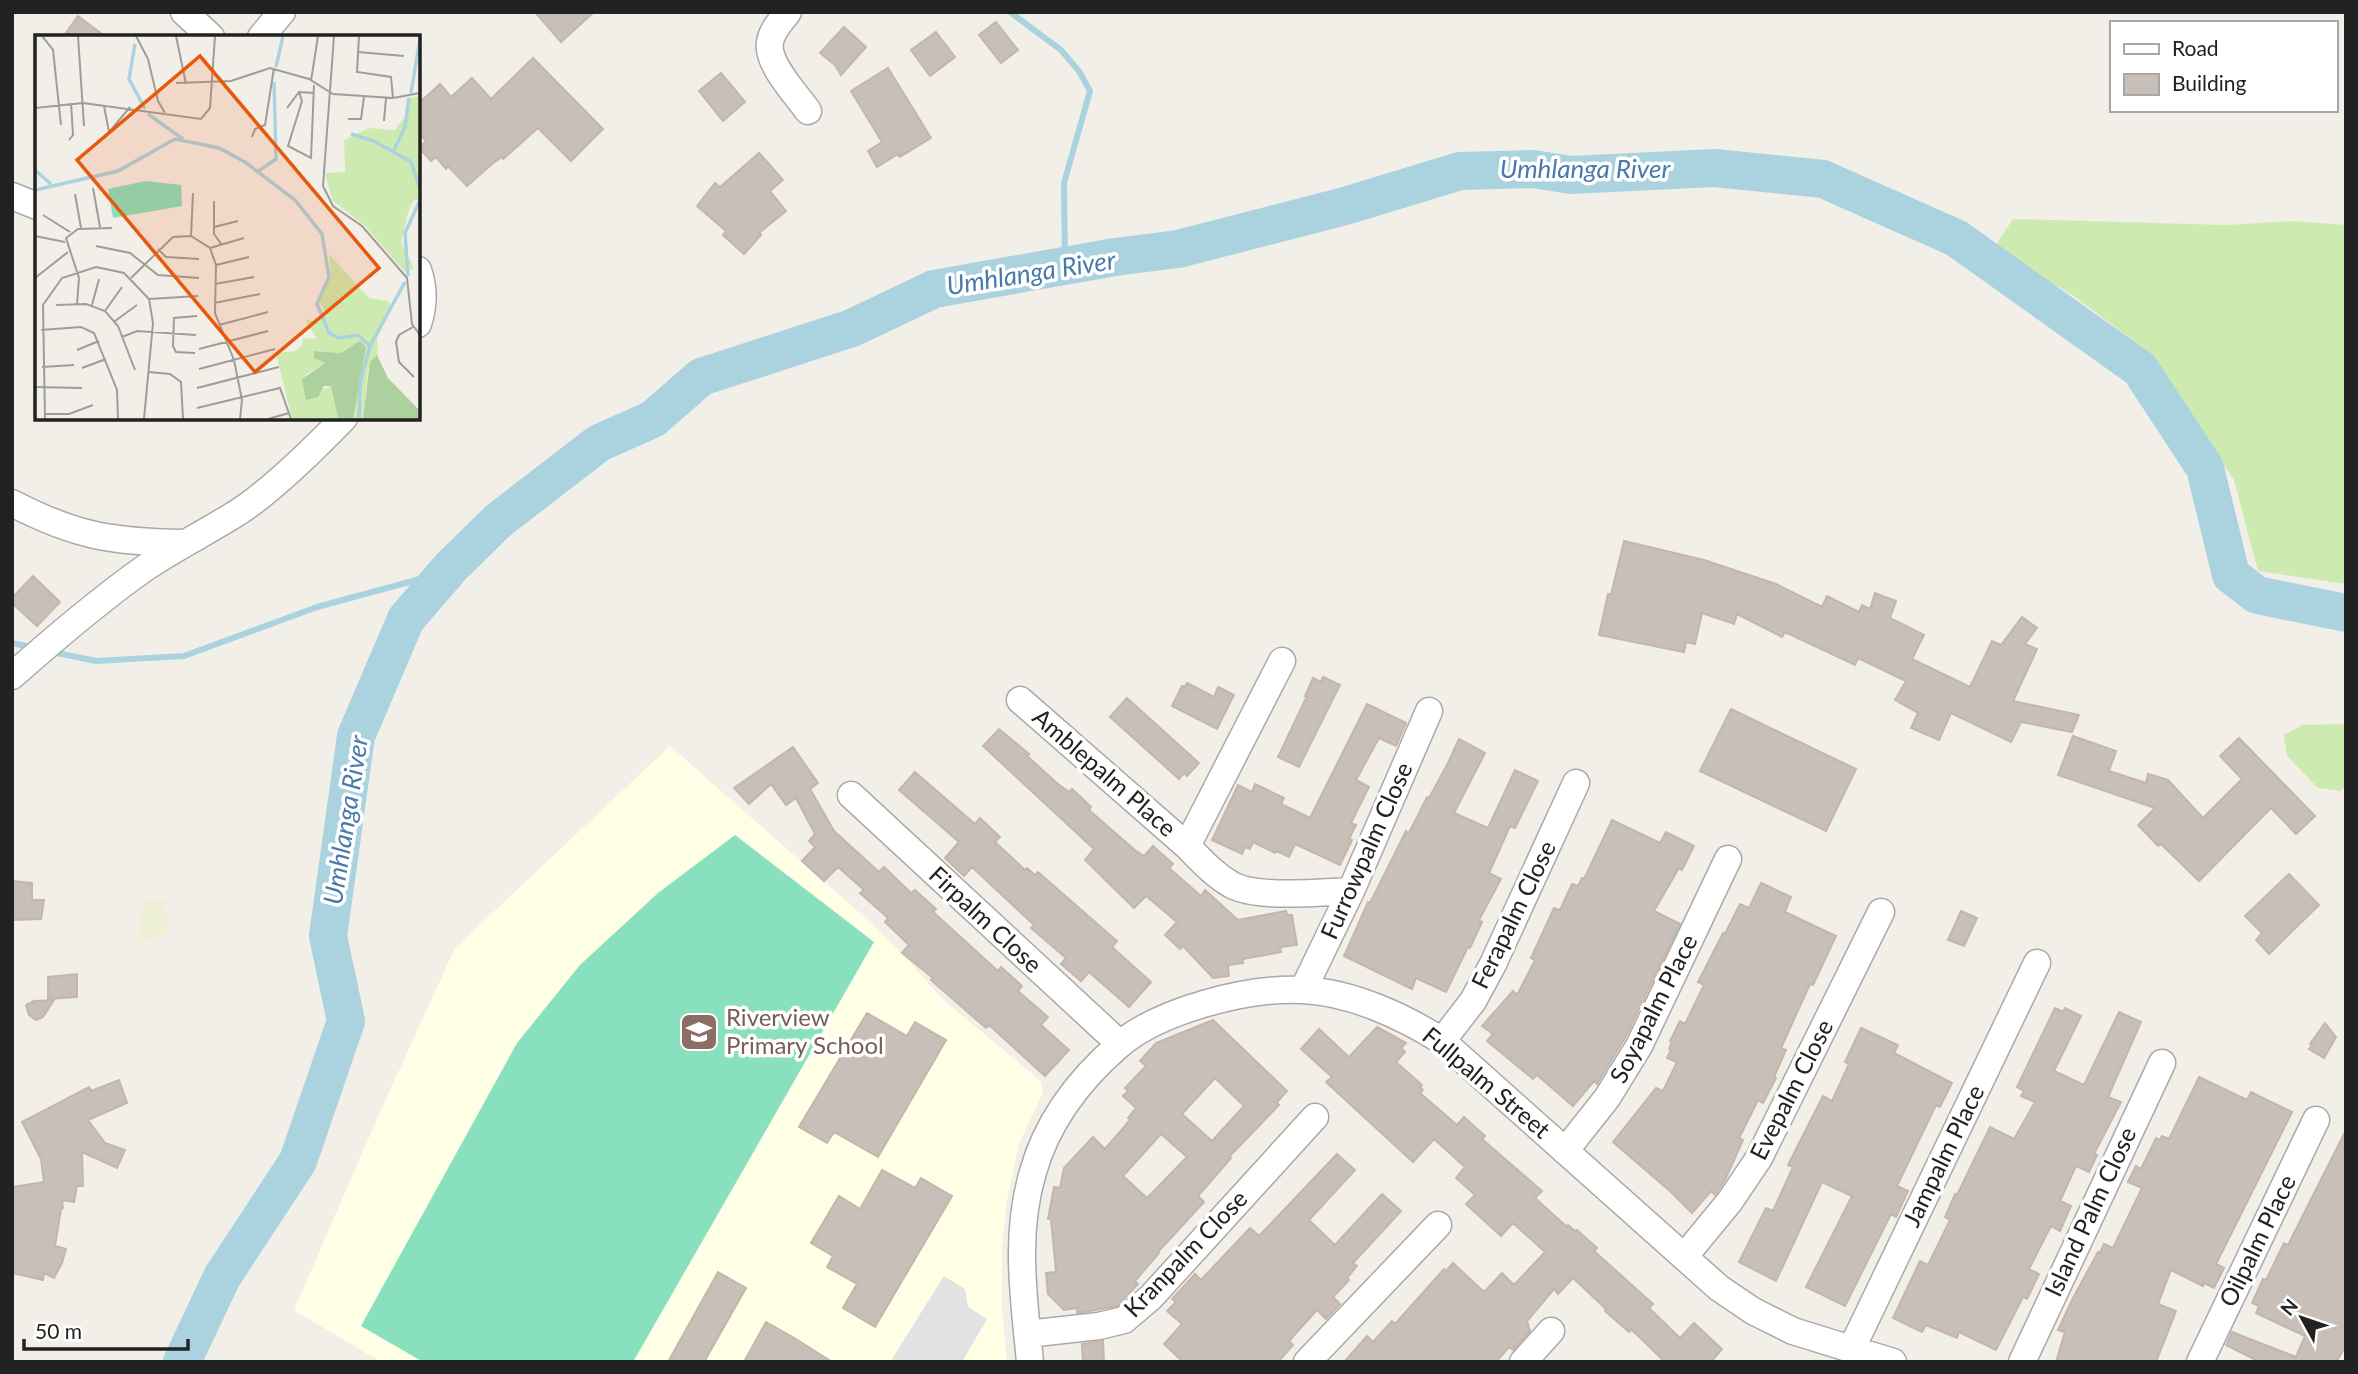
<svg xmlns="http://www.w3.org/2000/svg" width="2358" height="1374" font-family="Lato,sans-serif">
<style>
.education{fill:#ffffe5}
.farmland{fill:#eef0d5}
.grass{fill:#cdebb0}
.pitch{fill:#88e0be}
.parking{fill:#e2e2e2}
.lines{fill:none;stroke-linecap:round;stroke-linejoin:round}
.stream{stroke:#aad3df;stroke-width:6}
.river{stroke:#aad3df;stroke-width:38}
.building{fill:#c7bfb8;stroke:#c4b6ab;stroke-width:2;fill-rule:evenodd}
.minor-casing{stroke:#a9a9a9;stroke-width:29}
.minor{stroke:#fff;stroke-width:26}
.labels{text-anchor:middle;stroke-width:7;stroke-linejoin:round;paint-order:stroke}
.street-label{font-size:24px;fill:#222;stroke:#fff}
.education-label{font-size:24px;fill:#785e54;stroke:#fff;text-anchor:start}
.water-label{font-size:26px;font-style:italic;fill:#4a7aab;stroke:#fff}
.inset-river{fill:none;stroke:#aad3df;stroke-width:3.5}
.inset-road{fill:none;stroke:#9f9d99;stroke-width:2}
.view{fill:#e8590c;fill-opacity:0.15;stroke:#e8590c;stroke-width:3.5}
.inset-edge{fill:none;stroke:#222;stroke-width:3.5}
</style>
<rect width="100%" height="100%" fill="#f2efe9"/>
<path class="education" d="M 670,746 L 863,916 L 902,953 L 942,999 L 1041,1081 L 1043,1092 L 1019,1144 L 1007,1200 L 1002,1247 L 1002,1309 L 1007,1362 L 381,1362 L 294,1310 L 380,1112 L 455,948 Z"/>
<path class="farmland" d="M 144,901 L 166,901 L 167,934 L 136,944 Z"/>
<path class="grass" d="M 2013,219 L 2227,225 L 2293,221 L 2346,225 L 2346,584 L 2258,571 L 2234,480 L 2148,352 L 2074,296 L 1994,248 Z
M 2346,724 L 2346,785 L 2341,791 L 2318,788 L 2287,756 L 2284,735 L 2302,725 Z"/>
<path class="pitch" d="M 735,835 L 874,942 L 633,1362 L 423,1362 L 361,1326 L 517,1043 L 580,965 L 658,893 Z"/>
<path class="parking" d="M 944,1276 L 965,1289 L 968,1307 L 987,1319 L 962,1362 L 890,1362 Z"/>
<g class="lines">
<path class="stream" d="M 1010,12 L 1061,50 L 1079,71 L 1090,91 L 1064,183 L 1065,266
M 12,643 L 34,648
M 52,652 L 96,661 L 184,656 L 317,607 L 446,572"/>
<path class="river" d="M 182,1362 L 222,1277 L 298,1161 L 346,1021 L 328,936 L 356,736 L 406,619 L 451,567 L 499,520 L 599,443 L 653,419 L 701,377 L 852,328 L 934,289 L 1115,257 L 1178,249 L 1345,206 L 1460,171 L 1533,169 L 1571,175 L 1714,168 L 1823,179 L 1956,238 L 2140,369 L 2205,468 L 2231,575 L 2257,595 L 2346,613"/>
</g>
<path class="building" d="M 535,12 L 594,12 L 561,42 Z
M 78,16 L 106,37 L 63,37 Z
M 996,22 L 1018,50 L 1001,63 L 979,35 Z
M 844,27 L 866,47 L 841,75 L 835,65 L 820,53 Z
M 936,32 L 955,57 L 930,76 L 911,50 Z
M 533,58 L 603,129 L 571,161 L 538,128 L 503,159 L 502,157 L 492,164 L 467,186 L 448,166 L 446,169 L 436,157 L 431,161 L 419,148 L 426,141 L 418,132 L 418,104 L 440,84 L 451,97 L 472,78 L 491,99 Z
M 888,68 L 931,138 L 900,157 L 898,154 L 877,167 L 868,151 L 882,142 L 851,91 Z
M 721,73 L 745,102 L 723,121 L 699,91 Z
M 759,153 L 783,180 L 770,191 L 786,211 L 759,233 L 761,235 L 744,254 L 723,235 L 726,231 L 697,206 L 715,183 L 720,187 Z
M 1624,541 L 1704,560 L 1776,584 L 1822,607 L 1827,596 L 1859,612 L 1862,605 L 1870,609 L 1875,593 L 1896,601 L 1890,618 L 1924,635 L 1912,659 L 1970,687 L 1992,641 L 2001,645 L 2022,617 L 2037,628 L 2025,644 L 2037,649 L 2013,701 L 2079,715 L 2072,732 L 2021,722 L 2011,742 L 1951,713 L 1939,740 L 1911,728 L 1918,713 L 1895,700 L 1906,681 L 1858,658 L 1855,665 L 1785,632 L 1782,637 L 1737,614 L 1734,624 L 1702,613 L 1695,644 L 1686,642 L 1684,652 L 1599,635 L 1608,594 L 1611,595 Z
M 33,576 L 60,602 L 37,626 L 12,603 L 12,598 Z
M 1323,677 L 1340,685 L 1299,767 L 1278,757 L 1307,696 L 1305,696 L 1313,678 L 1321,682 Z
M 1187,683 L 1214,697 L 1218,687 L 1234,695 L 1217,729 L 1172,706 L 1182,686 L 1185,687 Z
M 1127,698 L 1199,763 L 1187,776 L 1184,773 L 1179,779 L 1110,717 Z
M 1367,704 L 1406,723 L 1396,746 L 1379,738 L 1356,780 L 1369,787 L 1351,823 L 1356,825 L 1349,839 L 1352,840 L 1340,865 L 1295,844 L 1289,857 L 1277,851 L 1275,853 L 1253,842 L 1250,849 L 1245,847 L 1242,854 L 1212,840 L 1238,785 L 1252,792 L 1255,784 L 1284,798 L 1281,804 L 1310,818 Z
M 1731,709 L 1856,769 L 1826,831 L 1700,771 Z
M 999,729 L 1029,754 L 1027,756 L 1058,784 L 1069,792 L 1072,789 L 1091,807 L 1089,810 L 1136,851 L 1144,856 L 1153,846 L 1173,864 L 1169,868 L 1201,896 L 1205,890 L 1238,920 L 1286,911 L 1287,915 L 1292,915 L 1297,945 L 1280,947 L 1281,952 L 1243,959 L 1243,963 L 1228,965 L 1229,976 L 1213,978 L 1183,946 L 1180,949 L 1165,935 L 1177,922 L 1146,896 L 1134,908 L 1085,860 L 1094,849 L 983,746 Z
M 2073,736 L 2116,751 L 2109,771 L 2146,783 L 2148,774 L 2168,780 L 2203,818 L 2242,779 L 2220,756 L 2239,738 L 2315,816 L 2296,834 L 2271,808 L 2199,881 L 2161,844 L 2158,846 L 2138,825 L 2155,808 L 2058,775 Z
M 1459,739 L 1485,753 L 1454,813 L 1488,828 L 1515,770 L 1538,781 L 1515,828 L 1510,826 L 1489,873 L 1501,879 L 1479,920 L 1482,922 L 1470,948 L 1468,947 L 1446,992 L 1416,978 L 1412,989 L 1344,956 L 1368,902 L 1370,903 L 1406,831 L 1409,833 L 1427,797 L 1429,798 L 1448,763 Z
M 793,747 L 818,783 L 810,789 L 834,831 L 879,872 L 884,867 L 911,893 L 915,890 L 936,909 L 933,912 L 998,971 L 1001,967 L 1022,986 L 1018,991 L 1048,1017 L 1041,1025 L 1069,1050 L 1045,1076 L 989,1025 L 986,1028 L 931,980 L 933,978 L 902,953 L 909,945 L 885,922 L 888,918 L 860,893 L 864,890 L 838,867 L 824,881 L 802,861 L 815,847 L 809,841 L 815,834 L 796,798 L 786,805 L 771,784 L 749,804 L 734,788 Z
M 915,772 L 975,824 L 980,818 L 1000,837 L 995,842 L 1025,870 L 1027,868 L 1035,875 L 1038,872 L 1117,941 L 1112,947 L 1151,982 L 1129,1007 L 1089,972 L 1081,981 L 1061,964 L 1066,958 L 1031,928 L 1034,925 L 972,867 L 964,876 L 945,858 L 959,842 L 899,790 Z
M 1612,820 L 1660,843 L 1666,832 L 1694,846 L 1682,870 L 1679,868 L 1654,911 L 1680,924 L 1625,1038 L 1597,1084 L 1594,1081 L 1573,1106 L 1537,1075 L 1533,1079 L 1487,1041 L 1493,1034 L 1482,1026 L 1513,991 L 1517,995 L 1535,960 L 1531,958 L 1554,908 L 1560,910 L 1572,884 L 1578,886 L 1582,878 L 1584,879 Z
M 2289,874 L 2319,905 L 2269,954 L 2256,940 L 2262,933 L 2245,916 Z
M 12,881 L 32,883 L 32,900 L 44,900 L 41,919 L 12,920 Z
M 1761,883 L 1791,897 L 1785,912 L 1836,936 L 1813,985 L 1810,984 L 1781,1048 L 1786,1050 L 1774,1077 L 1776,1078 L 1763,1103 L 1758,1100 L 1739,1138 L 1743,1140 L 1725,1180 L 1715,1195 L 1711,1191 L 1692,1213 L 1671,1192 L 1613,1142 L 1656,1088 L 1663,1091 L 1677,1062 L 1667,1058 L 1671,1050 L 1669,1049 L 1672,1042 L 1670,1041 L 1680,1021 L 1685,1024 L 1704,985 L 1698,982 L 1723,933 L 1725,934 L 1740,904 L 1749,908 Z
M 1961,911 L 1977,918 L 1964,946 L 1948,940 Z
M 77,974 L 77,997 L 48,999 L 48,977 Z
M 54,1000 L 43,1017 L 36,1020 L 29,1015 L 26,1005 L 34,1001 Z
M 2055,1008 L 2063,1012 L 2065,1008 L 2081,1016 L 2054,1071 L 2084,1085 L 2119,1012 L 2141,1022 L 2108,1097 L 2121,1102 L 2094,1154 L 2097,1155 L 2089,1172 L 2076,1166 L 2060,1201 L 2071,1206 L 2060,1231 L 2051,1226 L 2029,1269 L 2039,1274 L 2027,1299 L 2023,1297 L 1996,1350 L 1959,1332 L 1957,1338 L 1926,1325 L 1922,1332 L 1893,1318 L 1920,1261 L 1928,1265 L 1950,1220 L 1945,1217 L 1955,1194 L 1957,1195 L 1990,1127 L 2014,1139 L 2035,1102 L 2021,1096 L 2024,1091 L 2017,1087 Z
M 867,1013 L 907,1036 L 915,1022 L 946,1040 L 878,1157 L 834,1132 L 827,1143 L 799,1127 Z
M 1213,1020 L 1287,1091 L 1277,1102 L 1279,1105 L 1229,1157 L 1231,1158 L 1198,1196 L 1204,1202 L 1158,1252 L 1159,1253 L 1135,1281 L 1138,1284 L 1124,1299 L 1117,1306 L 1096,1310 L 1077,1313 L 1077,1308 L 1064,1310 L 1048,1294 L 1046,1273 L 1056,1272 L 1051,1219 L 1048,1219 L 1054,1187 L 1060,1188 L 1064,1168 L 1093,1137 L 1105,1149 L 1130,1120 L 1128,1118 L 1136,1108 L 1123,1096 L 1128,1091 L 1125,1088 L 1146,1066 L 1140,1061 L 1156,1043 ZM 1215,1078 L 1244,1106 L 1212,1141 L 1182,1114 ZM 1161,1134 L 1187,1157 L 1147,1198 L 1123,1176 Z
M 2325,1023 L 2336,1037 L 2324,1058 L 2309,1049 L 2312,1045 L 2310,1044 Z
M 1377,1027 L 1406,1043 L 1401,1048 L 1405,1052 L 1396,1062 L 1422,1085 L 1420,1087 L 1423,1090 L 1420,1093 L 1457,1125 L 1464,1117 L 1485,1136 L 1482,1139 L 1542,1191 L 1535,1198 L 1567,1227 L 1568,1225 L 1575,1231 L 1577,1230 L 1597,1248 L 1594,1251 L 1653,1304 L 1649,1308 L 1680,1338 L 1694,1323 L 1722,1349 L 1711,1362 L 1665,1362 L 1631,1329 L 1629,1332 L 1605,1311 L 1606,1309 L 1573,1278 L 1558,1294 L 1554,1289 L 1527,1321 L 1530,1331 L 1513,1350 L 1509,1347 L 1496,1362 L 1344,1362 L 1367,1336 L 1373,1342 L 1392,1321 L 1395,1324 L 1444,1269 L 1446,1271 L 1453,1263 L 1484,1292 L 1502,1273 L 1514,1285 L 1545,1252 L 1513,1223 L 1501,1236 L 1466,1204 L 1475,1195 L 1456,1178 L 1465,1167 L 1434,1139 L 1413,1162 L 1326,1082 L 1332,1077 L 1301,1049 L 1319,1029 L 1349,1057 Z
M 1861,1028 L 1898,1045 L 1894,1053 L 1952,1083 L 1940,1107 L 1936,1105 L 1897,1186 L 1908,1191 L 1896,1217 L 1891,1214 L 1845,1306 L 1806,1287 L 1852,1196 L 1822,1182 L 1776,1281 L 1739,1262 L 1766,1208 L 1773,1211 L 1793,1167 L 1788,1165 L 1823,1096 L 1832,1101 L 1849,1064 L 1845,1062 Z
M 2199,1077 L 2247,1100 L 2251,1092 L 2292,1112 L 2216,1264 L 2224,1268 L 2214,1288 L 2204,1283 L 2203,1286 L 2171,1270 L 2158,1304 L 2176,1311 L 2156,1362 L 2056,1362 L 2065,1332 L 2058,1330 L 2072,1300 L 2098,1252 L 2100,1253 L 2104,1244 L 2113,1248 L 2142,1188 L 2128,1182 L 2136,1166 L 2141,1169 L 2156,1138 L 2160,1140 L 2162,1136 L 2169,1139 Z
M 119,1080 L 127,1103 L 88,1120 L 105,1143 L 125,1150 L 117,1168 L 82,1152 L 83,1186 L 77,1186 L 74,1202 L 62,1200 L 63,1208 L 61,1209 L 55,1246 L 66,1249 L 62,1263 L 54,1278 L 44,1273 L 43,1280 L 12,1273 L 12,1187 L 44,1182 L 41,1159 L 22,1122 L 89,1087 L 91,1091 Z
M 2346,1130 L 2346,1346 L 2336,1362 L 2260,1362 L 2226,1345 L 2232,1332 L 2296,1357 L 2305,1336 L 2256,1313 L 2259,1306 L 2252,1303 L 2263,1279 L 2266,1280 L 2284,1243 L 2288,1245 Z
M 1337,1154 L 1355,1170 L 1309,1220 L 1335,1245 L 1382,1194 L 1401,1211 L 1353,1263 L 1357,1266 L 1347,1278 L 1349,1280 L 1333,1297 L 1340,1304 L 1326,1319 L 1317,1310 L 1289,1341 L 1293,1345 L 1278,1362 L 1183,1362 L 1164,1344 L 1182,1324 L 1167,1311 L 1176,1302 L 1172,1299 L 1195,1274 L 1201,1280 L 1250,1228 L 1259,1236 Z
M 882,1170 L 915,1188 L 921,1178 L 952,1196 L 875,1327 L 843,1308 L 857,1284 L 827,1267 L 833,1256 L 811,1243 L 839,1196 L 860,1209 Z
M 718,1272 L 746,1288 L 704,1362 L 668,1362 Z
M 766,1322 L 796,1339 L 832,1362 L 744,1362 Z
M 1103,1341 L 1104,1362 L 1083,1362 L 1082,1344 Z"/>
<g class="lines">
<defs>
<path id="minor" d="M 184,12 L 211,37
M 788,12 C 781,21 772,30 770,42 C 766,63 796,94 808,111
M 261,37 L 282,12
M 12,196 L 37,206
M 418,270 C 424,287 424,306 418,324
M 12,503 C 75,536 113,542 183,543
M 12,676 C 55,638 98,601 145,568 C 173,549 203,534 232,516 C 269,494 313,450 344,418
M 1020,700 L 1187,846 C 1201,860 1214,875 1232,885 C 1259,899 1320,892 1351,891
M 851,795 L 1120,1044
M 1187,846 L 1282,661
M 1303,990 L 1351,891 L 1429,711
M 1442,1041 L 1473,1001 L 1493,964 L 1576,783
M 1565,1151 L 1607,1098 L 1639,1046 L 1728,859
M 1684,1257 L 1730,1201 L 1759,1158 L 1881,912
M 1027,1334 L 1099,1326 L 1124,1320 L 1151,1297 L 1315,1117
M 1851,1350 L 2037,963
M 1030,1362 C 1024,1298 1014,1235 1033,1172 C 1047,1122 1080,1079 1118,1046 C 1159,1010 1249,987 1303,990 C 1350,992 1403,1016 1442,1041 L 1719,1288 L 1753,1311 L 1793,1331 L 1893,1362
M 1307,1362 L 1438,1225
M 1523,1362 L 1551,1331
M 2022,1362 L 2162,1063
M 2200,1362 L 2316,1120"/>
</defs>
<use href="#minor" class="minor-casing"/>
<use href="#minor" class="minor"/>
</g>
<defs>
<symbol id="school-square" viewBox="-11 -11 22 22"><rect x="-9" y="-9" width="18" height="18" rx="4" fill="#8d6e63" stroke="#fff"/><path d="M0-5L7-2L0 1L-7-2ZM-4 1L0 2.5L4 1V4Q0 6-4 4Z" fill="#fff"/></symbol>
</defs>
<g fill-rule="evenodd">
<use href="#school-square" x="677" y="1010" width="44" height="44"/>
</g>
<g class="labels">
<g class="street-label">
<text transform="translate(1104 773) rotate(41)" y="8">Amblepalm Place</text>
<text transform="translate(1367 851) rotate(-66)" y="8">Furrowpalm Close</text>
<text transform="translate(1514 915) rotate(-64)" y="8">Ferapalm Close</text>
<text transform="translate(985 920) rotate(43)" y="8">Firpalm Close</text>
<text transform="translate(1654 1009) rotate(-63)" y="8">Soyapalm Place</text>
<text transform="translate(1486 1083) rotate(40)" y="8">Fullpalm Street</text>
<text transform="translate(1792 1090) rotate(-63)" y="8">Evepalm Close</text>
<text transform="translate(1944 1156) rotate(-64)" y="8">Jampalm Place</text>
<text transform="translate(2091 1212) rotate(-65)" y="8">Island Palm Close</text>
<text transform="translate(2258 1241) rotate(-64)" y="8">Oilpalm Place</text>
<text transform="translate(1186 1254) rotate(-46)" y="8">Kranpalm Close</text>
</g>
<g class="education-label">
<text x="726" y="1026">Riverview<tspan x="726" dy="28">Primary School</tspan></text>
</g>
<g class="water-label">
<text x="1585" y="178">Umhlanga River</text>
<text transform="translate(1031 273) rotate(-9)" y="9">Umhlanga River</text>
<text transform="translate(346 820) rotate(-81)" y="9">Umhlanga River</text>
</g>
</g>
<g transform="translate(35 35)">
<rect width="385" height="385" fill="#f2efe9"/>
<path d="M 385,61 L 385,165 L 379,165 L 374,174 L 366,207 L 379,233 L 370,237 L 330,191 L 297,165 L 290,138 L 310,137 L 309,105 L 334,93 L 360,95 L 370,81 L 372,63 ZM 294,219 L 334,263 L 353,266 L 357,273 L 342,303 L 343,321 L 333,335 L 328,384 L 318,384 L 318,366 L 331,312 L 306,318 L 279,316 L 281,324 L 290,328 L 270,340 L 270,355 L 272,360 L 296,351 L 303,384 L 257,384 L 241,318 L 259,316 L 267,311 L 268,303 L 282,304 L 270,284 L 282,287 L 291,279 L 285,268 L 296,241 Z" fill="#cdebb0"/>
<path d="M 325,306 L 331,312 L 318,384 L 303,384 L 296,351 L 289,351 L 283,362 L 271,365 L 267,344 L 290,328 L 279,323 L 279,316 L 306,318 ZM 342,320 L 353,343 L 385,376 L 385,384 L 328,384 L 335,327 Z" fill="#add19e"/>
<path d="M 111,146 L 146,150 L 147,171 L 78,183 L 73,154 Z" fill="#88e0be"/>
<path class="inset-river" d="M 100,9 L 94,44 L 110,74M 241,32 L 248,1M 376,58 L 385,4M 113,79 L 148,104M 316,99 L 339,106 L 376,127 L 385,154M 359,115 L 370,92 L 374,63M 0,135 L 16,149M 222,137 L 241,124 L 239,47M 0,155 L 83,136 L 140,104 L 184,113 L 210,127 L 260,165 L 287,199 L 294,242 L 282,269 L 294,298 L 304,303 L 323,300 L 335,311 L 325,348 L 324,384M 373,241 L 370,198 L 385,165M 335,311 L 370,247"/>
<path class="inset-road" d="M 7,1 L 18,15 L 26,90M 43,1 L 49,91M 101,1 L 113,24 L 123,66 L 130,78M 141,1 L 151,49M 299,1 L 288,151 L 298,171 L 327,191 L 372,243 L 377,289 L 385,300M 324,1 L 322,37 L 356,42 L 358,63M 323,17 L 369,21M 276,46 L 283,1M 141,48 L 196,46 L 235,33 L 274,44 L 298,59 L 358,63 L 385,58M 264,57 L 267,66 L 253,111 L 276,123 L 279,50M 69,71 L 74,97M 0,73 L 48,68 L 166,84 L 175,73 L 180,1M 252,73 L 264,57 L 279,58M 313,84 L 326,84 L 329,62M 349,86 L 351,63M 70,102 L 95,72M 217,102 L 220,94 L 230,90 L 239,33M 34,105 L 38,100 L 36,68M 58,153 L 65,192M 40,159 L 46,193M 179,166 L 179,199 L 187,210M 8,180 L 35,197M 179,192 L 203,186M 0,201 L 30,207M 156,201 L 158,158M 61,211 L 95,218 L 123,240 L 164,243M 175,213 L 209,203M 123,214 L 131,222 L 164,224M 181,230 L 214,222M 0,243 L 33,217M 96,243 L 138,202 L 156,201 L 175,213 L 181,230 L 180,278 L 199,325 L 207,365 L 205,384M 180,249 L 219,242M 114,264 L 163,261M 179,268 L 225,259M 42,269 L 44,243 L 31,203 L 43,194 L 77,193M 21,270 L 51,269 L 70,276 L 83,291 L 100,335M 57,270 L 64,244M 70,276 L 87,252M 80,286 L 102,270M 184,290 L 233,277M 378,292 L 364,300 L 361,307 L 364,327 L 379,342M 6,295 L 46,292 L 59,298 L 82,355 L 83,384M 87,302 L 102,296 L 161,300M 164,314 L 233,296M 42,315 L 64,306M 160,318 L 141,317 L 138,311 L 139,283 L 162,281M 7,332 L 39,330M 47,333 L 71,324M 164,334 L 240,314M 114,337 L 135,339 L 146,347 L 148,384M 0,352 L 47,353M 162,353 L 244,332M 162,373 L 245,353 L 256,384M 10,379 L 34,379 L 58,370M 10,384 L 8,270 L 27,243 L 61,232 L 89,238 L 114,264 L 118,288 L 109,384M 233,384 L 254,378"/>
<path class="view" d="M 165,21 L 344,233 L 220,337 L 42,125 Z"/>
<rect width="385" height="385" class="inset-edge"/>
</g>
<rect width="2358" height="1374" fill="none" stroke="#222222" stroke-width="28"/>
<rect x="2110" y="21" width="228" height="91" fill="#ffffff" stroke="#a7a7a7" stroke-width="2"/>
<rect x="2124" y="44" width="35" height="10" fill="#ffffff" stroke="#a7a7a7" stroke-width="2"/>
<text x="2172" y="56" font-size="21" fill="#222222">Road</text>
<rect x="2124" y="74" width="35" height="21" fill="#c7bfb8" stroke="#a7a7a7" stroke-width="2"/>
<text x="2172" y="91" font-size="21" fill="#222222">Building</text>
<g transform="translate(2302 1318) rotate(310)" stroke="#ffffff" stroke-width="5" paint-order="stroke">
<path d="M0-5L12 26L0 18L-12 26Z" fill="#222222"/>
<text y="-10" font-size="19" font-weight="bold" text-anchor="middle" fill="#222222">N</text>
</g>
<path d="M24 1339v10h164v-10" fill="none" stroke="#222222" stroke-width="3.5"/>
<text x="35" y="1339" font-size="21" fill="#222222" stroke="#ffffff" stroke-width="5" paint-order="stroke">50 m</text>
</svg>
